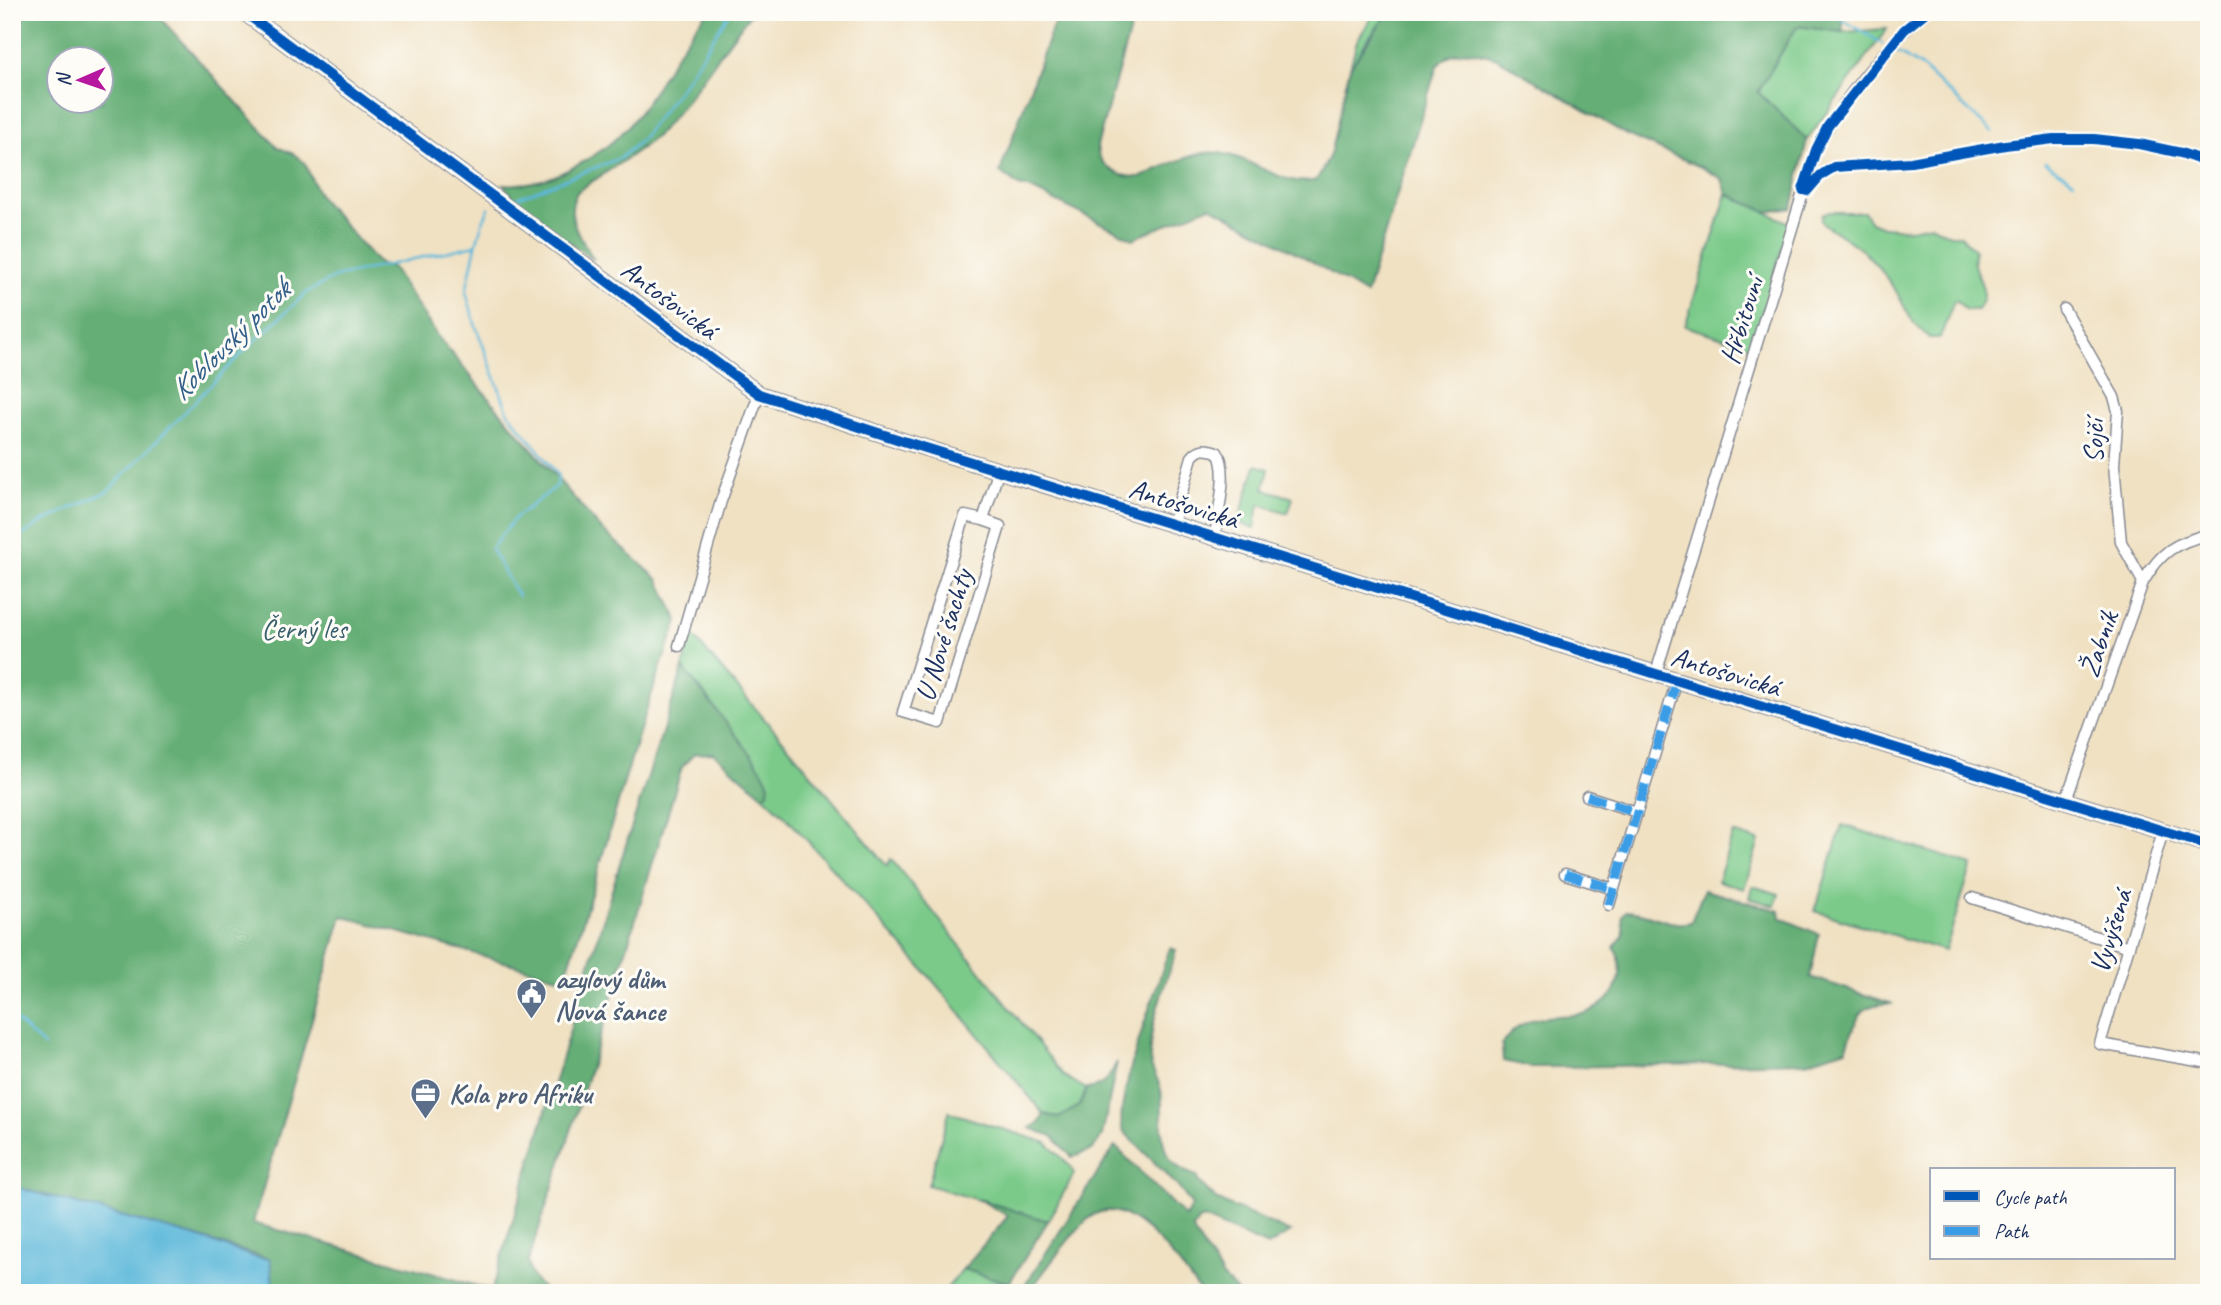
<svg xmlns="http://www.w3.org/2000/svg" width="2221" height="1305" font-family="Caveat,sans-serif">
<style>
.green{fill:#7cca8a;stroke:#4c7c74;stroke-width:2}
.forest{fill:#65ae76;stroke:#406e6a;stroke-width:2;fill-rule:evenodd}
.water{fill:#5cb8da;stroke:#3c749c;stroke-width:2}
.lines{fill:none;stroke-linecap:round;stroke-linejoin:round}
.stream{stroke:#5cb8da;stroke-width:2.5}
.street-casing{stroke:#868890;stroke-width:13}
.secondary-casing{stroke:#868890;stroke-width:18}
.street{stroke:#fff;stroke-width:10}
.secondary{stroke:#fff;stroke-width:16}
.quiet{stroke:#3b9de6;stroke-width:9;stroke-dasharray:18 9;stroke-linecap:butt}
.cycleway-casing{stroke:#fdfcf7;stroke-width:15}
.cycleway{stroke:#0057b8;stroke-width:10}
.labels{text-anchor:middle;stroke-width:6;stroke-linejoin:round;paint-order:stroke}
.street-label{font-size:28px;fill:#1b2f5e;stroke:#fdfcf7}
.park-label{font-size:28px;fill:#385e6b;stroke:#fdfcf7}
.service-label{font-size:28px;font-weight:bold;fill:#4e5e75;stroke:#fdfcf7;text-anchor:start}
.water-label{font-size:30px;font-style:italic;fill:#325f89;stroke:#fdfcf7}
</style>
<rect width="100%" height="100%" fill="#fdfcf7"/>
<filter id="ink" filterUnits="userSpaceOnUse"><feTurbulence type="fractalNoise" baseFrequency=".0143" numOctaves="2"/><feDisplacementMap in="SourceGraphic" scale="14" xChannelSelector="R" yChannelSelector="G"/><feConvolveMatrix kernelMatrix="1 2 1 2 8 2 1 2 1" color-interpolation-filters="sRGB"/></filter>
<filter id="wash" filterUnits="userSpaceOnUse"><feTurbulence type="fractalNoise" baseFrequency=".00686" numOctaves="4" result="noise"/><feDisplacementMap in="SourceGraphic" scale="28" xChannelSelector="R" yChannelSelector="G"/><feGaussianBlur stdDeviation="1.57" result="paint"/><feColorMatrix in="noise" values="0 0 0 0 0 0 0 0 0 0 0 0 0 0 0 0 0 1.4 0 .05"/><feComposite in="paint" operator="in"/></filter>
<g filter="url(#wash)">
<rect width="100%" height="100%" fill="#f0e1c3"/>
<path class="green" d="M 1375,12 L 1391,12 C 1370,32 1352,60 1345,87 L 1357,41 Z
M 1797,26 L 1843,32 L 1887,29 L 1807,140 L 1758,93 Z
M 1727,194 L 1790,223 L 1752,347 L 1685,326 Z
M 1827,212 L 1864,212 L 1871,222 L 1883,227 L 1910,229 L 1931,225 L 1950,235 L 1961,235 L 1975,251 C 1967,274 1995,284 1977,310 L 1966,310 L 1956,300 L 1954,301 L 1940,338 L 1929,338 L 1912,321 L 1896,291 L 1879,268 L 1863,250 L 1821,222 L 1822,214 Z
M 1256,465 L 1269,469 L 1264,489 L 1293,498 L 1288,513 L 1259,504 L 1255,528 L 1238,523 Z
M 691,634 L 793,752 L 887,866 L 891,859 L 1064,1076 L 1086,1089 L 1080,1105 L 1059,1118 L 1044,1114 L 929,976 L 787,818 L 764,796 L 768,791 L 711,702 L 683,668 Z
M 1842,825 L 1972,865 L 1945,951 L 1815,911 Z
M 1733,833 L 1759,841 L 1744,889 L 1718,881 Z
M 1752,886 L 1779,894 L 1775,906 L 1749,898 Z
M 949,1112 L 1047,1143 L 1071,1167 L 1074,1174 L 1048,1221 L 928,1185 Z
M 963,1269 L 1009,1283 L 1003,1293 L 943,1293 Z"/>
<path class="forest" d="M 12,12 L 155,12 L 277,147 L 294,154 L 305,163 L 319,196 L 379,264 L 392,267 L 438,337 L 503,415 L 599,527 L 659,580 L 678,621 C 633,736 605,857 566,974 L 561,978 L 342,916 L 253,1223 L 492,1290 L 621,860 L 683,668 L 750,753 L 763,772 L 769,784 L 768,791 L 764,796 L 713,753 L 694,754 L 682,767 L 572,1128 L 528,1262 C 529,1276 538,1286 550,1293 L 274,1293 L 269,1259 L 197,1237 L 12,1186 ZM 60,60 L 102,60 L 102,102 L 60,102 Z
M 707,12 L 752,12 C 719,52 693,98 657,135 C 638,153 601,175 578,191 C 562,216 581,238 594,260 L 521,208 L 503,184 C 526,186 549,180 570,169 C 626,141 641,112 672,61 C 682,44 695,28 707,12 Z
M 1058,12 L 1135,12 L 1097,146 C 1098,166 1118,178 1139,177 C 1145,177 1153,171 1158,169 C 1173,163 1189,155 1204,153 C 1244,147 1278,190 1317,180 L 1330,155 L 1350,68 L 1382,21 L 1391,12 L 1843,12 L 1843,32 L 1797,26 L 1758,92 L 1807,140 L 1792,208 L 1767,212 L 1727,194 L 1722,179 L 1701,167 L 1627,135 L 1497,58 C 1473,51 1456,45 1437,66 L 1366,294 L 1306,258 L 1210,206 L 1133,239 L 1031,189 L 1019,186 L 1000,172 Z
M 1704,890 L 1780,911 L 1781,918 L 1819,934 L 1810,977 L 1893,1004 C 1856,1001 1858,1021 1846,1049 L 1806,1062 L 1560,1067 L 1531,1067 L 1503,1061 L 1502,1044 C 1515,1024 1534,1017 1558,1016 C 1568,1015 1577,1016 1586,1013 C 1614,1002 1630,974 1614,947 L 1624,935 L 1622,916 L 1626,911 C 1648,911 1670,928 1691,922 Z
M 1170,948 L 1176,950 C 1166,984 1148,1023 1150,1060 C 1151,1071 1159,1079 1161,1090 C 1165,1124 1151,1163 1197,1176 L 1197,1180 L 1217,1200 L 1290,1232 L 1268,1246 L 1203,1218 L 1198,1220 L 1193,1229 L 1195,1234 L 1223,1277 L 1238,1293 L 1201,1293 C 1182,1268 1132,1195 1095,1214 C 1078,1223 1042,1275 1028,1293 L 1020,1293 L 1115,1146 L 1185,1217 L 1192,1206 C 1178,1183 1156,1165 1138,1146 C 1134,1141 1126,1135 1123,1130 C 1112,1106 1160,978 1170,948 Z
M 1117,1062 L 1102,1136 L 1092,1150 L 1072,1157 L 1052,1136 L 1030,1128 L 1040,1122 L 1044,1114 L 1059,1118 L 1080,1105 L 1086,1089 C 1104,1088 1110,1076 1117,1062 Z
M 978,1199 L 1048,1221 L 1009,1283 L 963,1269 L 1008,1216 Z"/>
<path class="water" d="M 12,1186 L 197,1237 L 255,1257 L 270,1259 L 274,1293 L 12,1293 Z"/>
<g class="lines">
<path class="stream" d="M 1830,12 L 1883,44
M 1894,50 L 1920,66 L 1992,132
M 2045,162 L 2074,181
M 509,201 L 620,158 L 640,141 L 684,83 L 730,12
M 476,245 L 466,292 L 475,324 L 508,412 L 558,475 L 557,486 L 515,518 L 491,549 L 518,596
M 12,545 L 15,540 L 42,522 L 108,491 L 239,356 L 306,293 L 335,277 L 476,245 L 482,224 L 489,208
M 12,1017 L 44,1046"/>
</g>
</g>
<g filter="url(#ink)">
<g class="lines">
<defs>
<path id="street" d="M 2064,309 L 2114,397 L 2118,411 L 2114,465 L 2121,542 L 2143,582
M 983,520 L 1000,526 L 940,723 L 903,712 L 965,516 L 983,520 L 999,469
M 1173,523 L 1192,457 C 1200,447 1206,449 1217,452 C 1230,468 1217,516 1215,536
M 679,646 L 721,501 L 759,394
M 1656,673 L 1816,150 C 1839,104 1886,45 1926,12
M 1587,796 L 1637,812
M 2066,800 L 2143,582 C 2161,551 2175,543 2209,534
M 2163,831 L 2100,1044 L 2209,1063
M 1565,874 L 1614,889
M 1972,898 L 2129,947
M 1609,905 L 1677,680"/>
<path id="secondary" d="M 244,12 L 759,394 L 903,441 L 2209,845"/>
</defs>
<use href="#street" class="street-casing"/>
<use href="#secondary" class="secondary-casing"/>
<use href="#street" class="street"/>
<use href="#secondary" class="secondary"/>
<path class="quiet" d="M 1587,796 L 1637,812
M 1565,874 L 1614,889
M 1609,905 L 1677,680"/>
<defs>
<path id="cycleway" d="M 244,12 L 759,394 L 903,441 L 2209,845
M 1803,190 L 1807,191 L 1821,175 L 1834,167 L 1911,162 L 2005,145 L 2054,139 L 2094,139 L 2139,144 L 2181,153 L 2209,163
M 1803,190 L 1816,150 L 1828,126 L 1904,30 L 1926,12"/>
</defs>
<use href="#cycleway" class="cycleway-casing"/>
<use href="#cycleway" class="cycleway"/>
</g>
</g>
<defs>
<symbol id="civic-pin" viewBox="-11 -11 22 30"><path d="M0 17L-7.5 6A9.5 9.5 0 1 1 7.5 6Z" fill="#5c6f8a" stroke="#fdfcf7"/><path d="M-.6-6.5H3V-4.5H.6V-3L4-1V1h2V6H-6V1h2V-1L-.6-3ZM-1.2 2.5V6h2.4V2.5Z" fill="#fff"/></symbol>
<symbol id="office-pin" viewBox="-11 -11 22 30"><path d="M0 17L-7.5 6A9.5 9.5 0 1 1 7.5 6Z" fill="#5c6f8a" stroke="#fdfcf7"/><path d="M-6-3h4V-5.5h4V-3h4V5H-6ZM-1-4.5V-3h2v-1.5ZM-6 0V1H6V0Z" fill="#fff"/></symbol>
</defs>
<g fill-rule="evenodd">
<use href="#civic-pin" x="514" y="976" width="35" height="47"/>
<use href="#office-pin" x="408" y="1076" width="35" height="47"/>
</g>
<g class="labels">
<g class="street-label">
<text transform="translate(670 299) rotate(37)" y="10">Antošovická</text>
<text transform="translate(1741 320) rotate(-73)" y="10">Hřbitovní</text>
<text transform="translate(2093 441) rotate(-89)" y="10">Sojčí</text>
<text transform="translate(1184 503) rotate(17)" y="10">Antošovická</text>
<text transform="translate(943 635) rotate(-73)" y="10">U Nové šachty</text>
<text transform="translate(2098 644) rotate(-71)" y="10">Žabník</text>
<text transform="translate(1726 671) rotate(17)" y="10">Antošovická</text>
<text transform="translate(2110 931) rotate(-73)" y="10">Vyvýšená</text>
</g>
<g class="park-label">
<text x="304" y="638">Černý les</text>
</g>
<g class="service-label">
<text x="555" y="988">azylový dům<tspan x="555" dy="32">Nová šance</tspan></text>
<text x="449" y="1103">Kola pro Afriku</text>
</g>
<g class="water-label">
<text transform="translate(230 340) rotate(-45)" y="10">Koblovský potok</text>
</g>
</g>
<rect width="2221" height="1305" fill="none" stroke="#fdfcf7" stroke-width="42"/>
<rect x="1930" y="1168" width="245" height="91" fill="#fdfcf7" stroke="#a3aaba" stroke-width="2"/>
<rect x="1944" y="1191" width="35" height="10" fill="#0057b8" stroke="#a3aaba" stroke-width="2"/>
<text x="1994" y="1204" font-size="21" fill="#1b2f5e">Cycle path</text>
<rect x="1944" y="1226" width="35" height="10" fill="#3b9de6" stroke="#a3aaba" stroke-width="2"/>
<text x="1994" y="1238" font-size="21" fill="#1b2f5e">Path</text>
<g transform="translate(80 80) rotate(268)"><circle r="33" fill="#fdfcf7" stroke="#a3aaba" stroke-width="2"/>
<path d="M0-5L12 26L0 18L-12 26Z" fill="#b5179e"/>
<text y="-10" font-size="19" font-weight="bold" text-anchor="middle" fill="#1b2f5e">N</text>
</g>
</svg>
